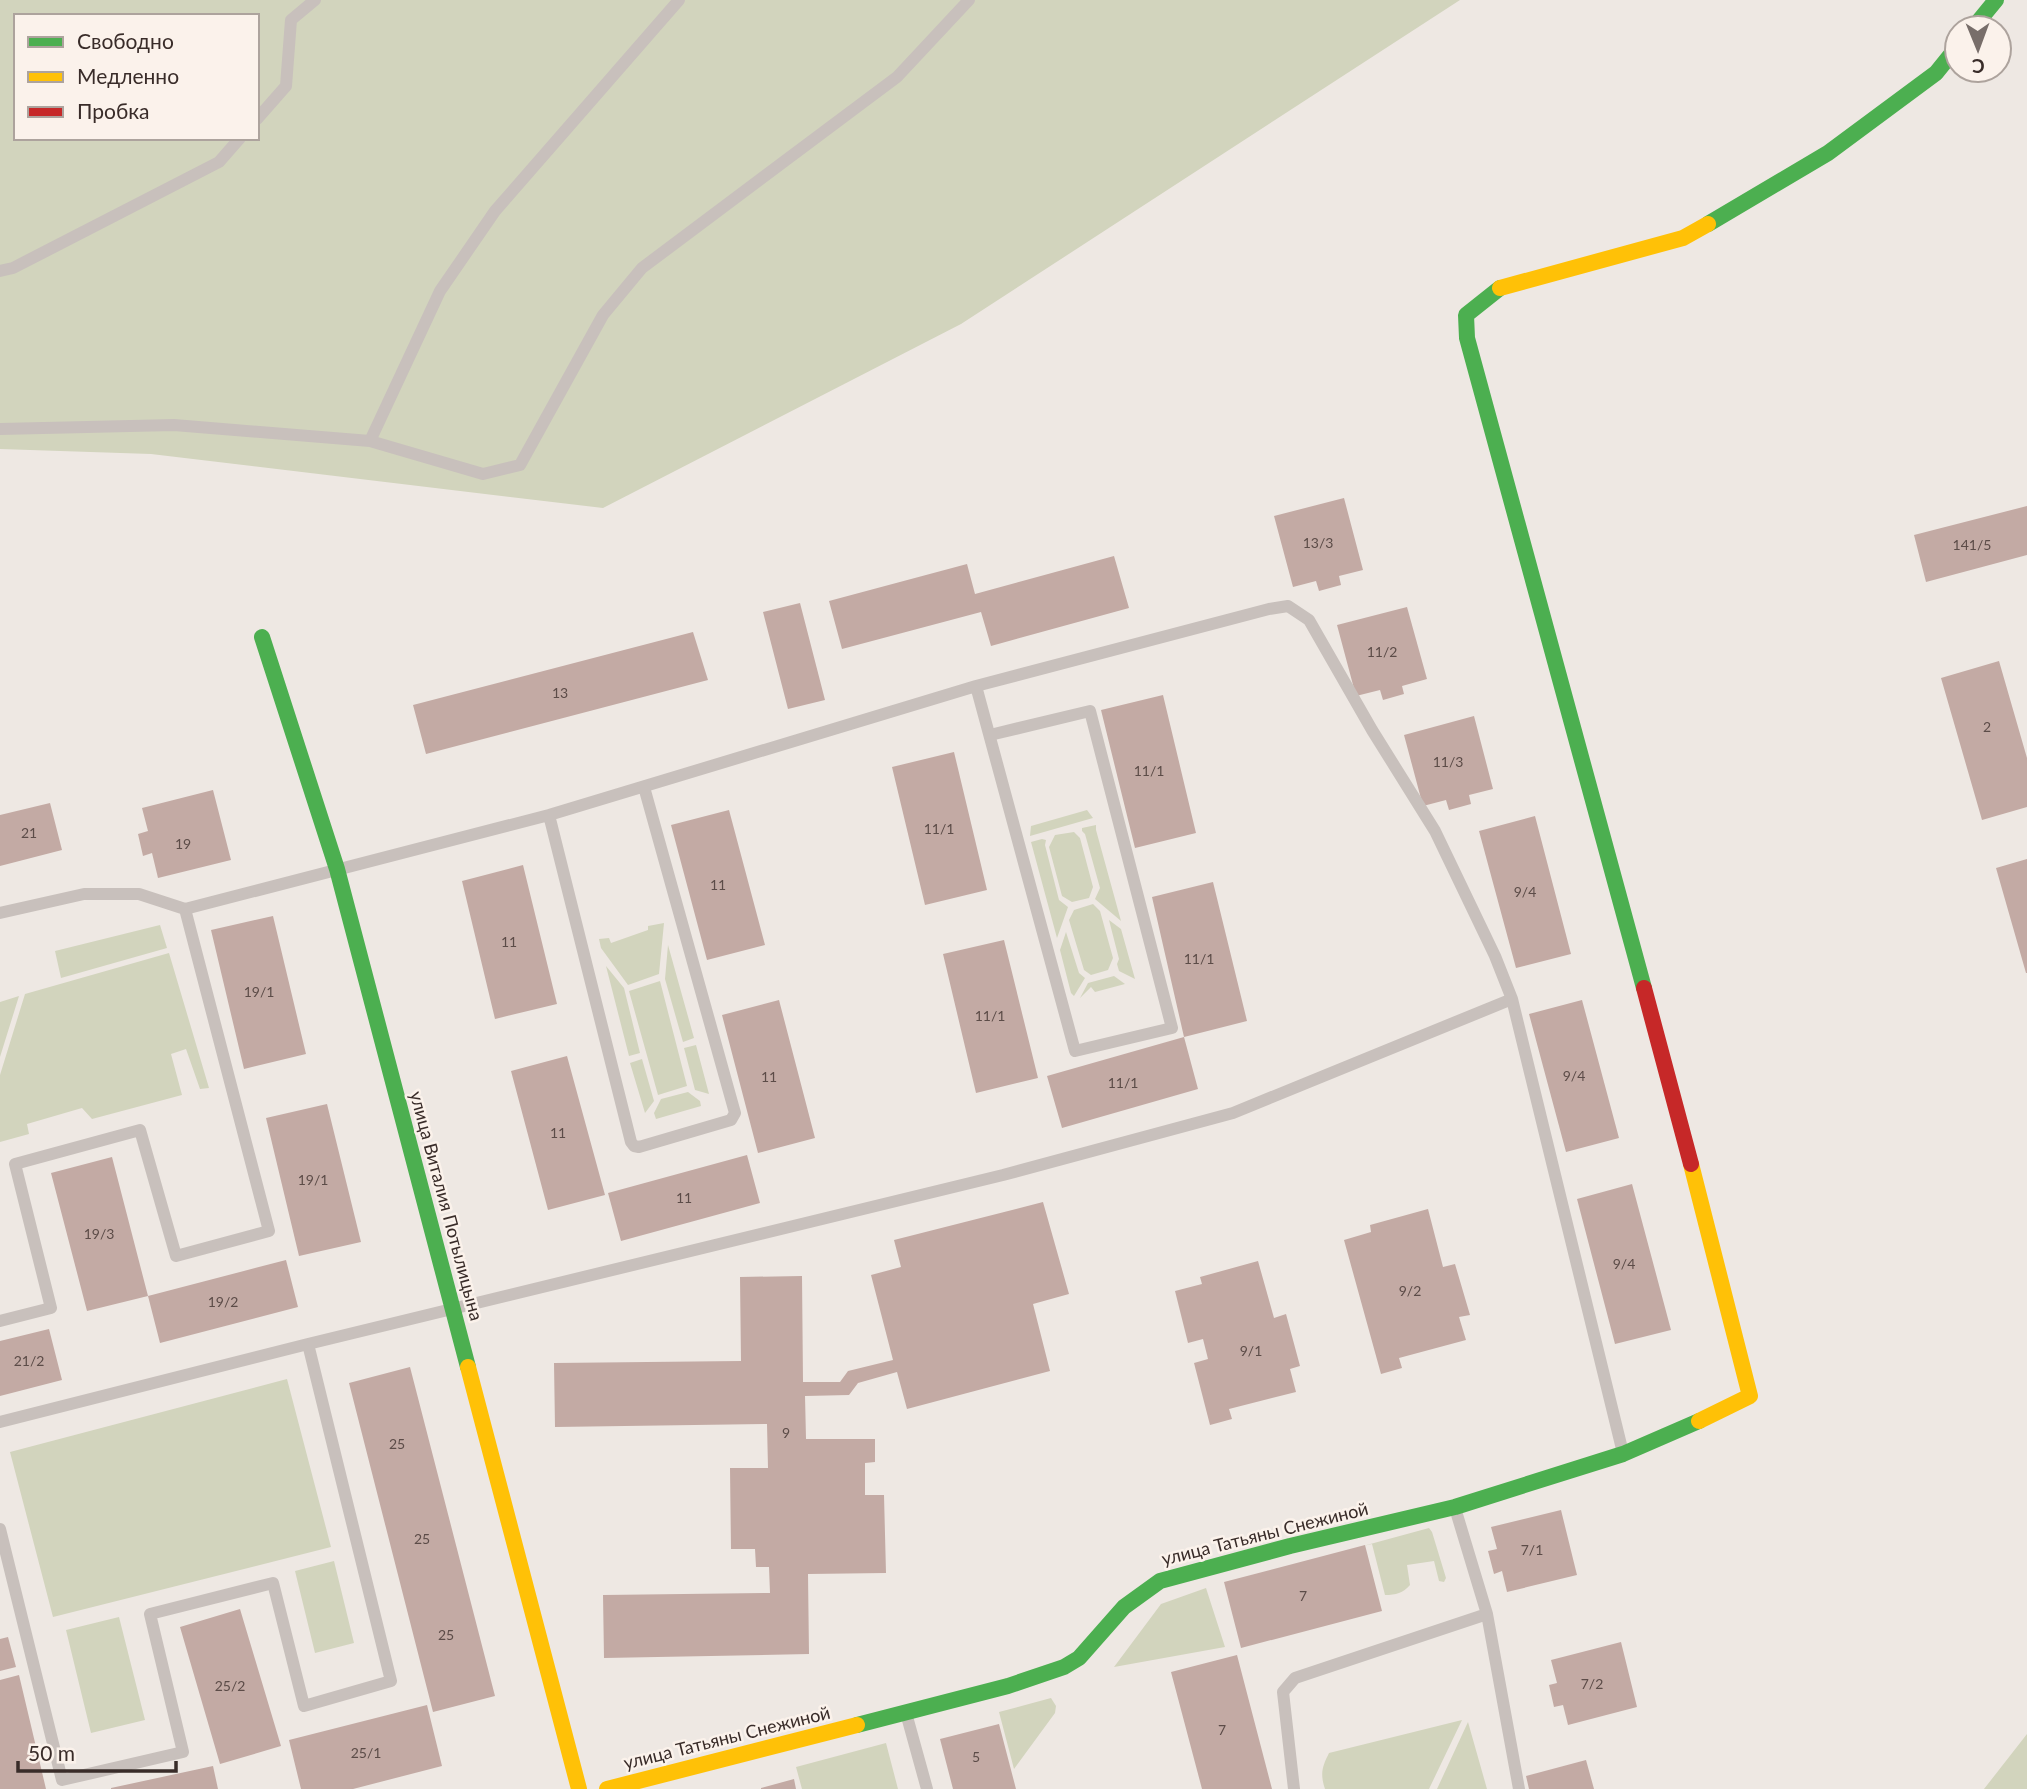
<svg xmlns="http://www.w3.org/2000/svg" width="2027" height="1789" font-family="Lato,sans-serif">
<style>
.green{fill:#d2d4bd;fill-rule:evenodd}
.building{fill:#c3aaa4}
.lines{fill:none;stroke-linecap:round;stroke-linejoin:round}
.lane{stroke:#c8c0bc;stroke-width:12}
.fast{stroke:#4caf50;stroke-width:16}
.slow{stroke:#ffc107;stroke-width:16}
.jam{stroke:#c62828;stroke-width:16}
.labels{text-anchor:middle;stroke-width:5;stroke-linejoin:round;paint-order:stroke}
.number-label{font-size:14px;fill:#5c4c48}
.street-label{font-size:18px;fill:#392c29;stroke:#fbf2eb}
</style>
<rect width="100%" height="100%" fill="#eee8e3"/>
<path class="green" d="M 0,0 L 1460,0 L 961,324 L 603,508 L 151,454 L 0,449 ZM 16,16 L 257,16 L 257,138 L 16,138 Z
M 1087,810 L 1093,818 L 1030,836 L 1031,826 Z
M 1096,825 L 1096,830 L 1121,921 L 1095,899 L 1100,888 L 1085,834 L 1082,831 L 1082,828 Z
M 1074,832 L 1080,838 L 1093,887 L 1089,898 L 1072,902 L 1062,896 L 1049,847 L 1055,835 Z
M 1042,839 L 1046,840 L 1045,845 L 1059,900 L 1068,907 L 1057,938 L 1031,842 Z
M 1093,904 L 1100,911 L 1113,958 L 1108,970 L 1091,975 L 1084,970 L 1069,920 L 1074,910 Z
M 1109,920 L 1121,929 L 1135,979 L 1119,971 L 1117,964 L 1119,959 Z
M 664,923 L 659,974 L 628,985 L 601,948 L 599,939 L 609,938 L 611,943 L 648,930 L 648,926 Z
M 160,925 L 167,948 L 61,978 L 55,951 Z
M 1066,932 L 1079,973 L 1085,978 L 1074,996 L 1071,993 L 1060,950 Z
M 668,945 L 694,1038 L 683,1042 L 665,979 Z
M 169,953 L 209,1088 L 200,1089 L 186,1049 L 171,1054 L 182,1095 L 92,1119 L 82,1108 L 27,1124 L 29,1134 L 0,1142 L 0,1075 L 25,994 Z
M 606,966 L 624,988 L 640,1053 L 629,1056 Z
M 1114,976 L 1125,984 L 1095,992 L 1091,987 L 1080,998 L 1088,983 Z
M 660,981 L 687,1086 L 658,1095 L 629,991 Z
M 19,996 L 0,1057 L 0,1002 Z
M 696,1045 L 709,1094 L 695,1090 L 684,1048 Z
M 642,1059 L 654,1101 L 645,1113 L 630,1063 Z
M 688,1092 L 700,1101 L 701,1106 L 656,1119 L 654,1113 L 661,1099 Z
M 287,1379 L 331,1547 L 53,1617 L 10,1452 Z
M 1429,1528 L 1432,1532 L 1446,1578 L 1444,1582 L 1439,1581 L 1434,1561 L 1407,1565 L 1410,1585 C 1403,1593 1396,1595 1385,1595 L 1372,1544 L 1363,1546 Z
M 334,1561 L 354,1643 L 315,1653 L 295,1571 Z
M 1206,1588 L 1225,1647 L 1114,1667 L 1161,1604 Z
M 119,1617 L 145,1720 L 91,1733 L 66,1630 Z
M 1051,1698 L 1056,1706 L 1055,1713 L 1014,1769 L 999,1712 Z
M 1462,1720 L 1429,1789 L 1325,1789 C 1320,1774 1322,1767 1329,1753 Z
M 1468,1722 L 1487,1789 L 1437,1789 Z
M 2027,1734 L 2027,1789 L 1984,1789 Z
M 886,1743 L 898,1789 L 802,1789 L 796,1767 Z"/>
<path class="building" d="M 1344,498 L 1363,570 L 1339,576 L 1341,585 L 1319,591 L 1316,581 L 1293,587 L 1274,516 Z
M 2027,506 L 2027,555 L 1926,582 L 1914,535 Z
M 1114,556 L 1129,608 L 991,646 L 981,612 L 842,649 L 829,601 L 967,564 L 975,594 Z
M 800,603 L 825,700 L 788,709 L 763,612 Z
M 1407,607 L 1427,679 L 1402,686 L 1404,694 L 1383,700 L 1380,690 L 1356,696 L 1337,625 Z
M 693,632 L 708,680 L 426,754 L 413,705 Z
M 1999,661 L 2027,758 L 2027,807 L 1982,820 L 1941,678 Z
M 1163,695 L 1196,833 L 1135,848 L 1101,710 Z
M 1474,716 L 1493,789 L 1469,795 L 1471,804 L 1449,810 L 1446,800 L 1423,806 L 1404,735 Z
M 954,752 L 987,890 L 925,905 L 892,767 Z
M 213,790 L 231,860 L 158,878 L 152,853 L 143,856 L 138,834 L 148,831 L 142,808 Z
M 50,803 L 62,850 L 0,866 L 0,815 Z
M 729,810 L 765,945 L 707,960 L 671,825 Z
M 1535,816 L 1571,954 L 1516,968 L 1479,831 Z
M 2027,859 L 2027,973 L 2026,973 L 1996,868 Z
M 523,865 L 557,1004 L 495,1019 L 462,881 Z
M 1213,882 L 1247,1021 L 1184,1037 L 1198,1089 L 1062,1128 L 1047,1076 L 1184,1037 L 1152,897 Z
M 273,916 L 306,1054 L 244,1069 L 211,930 Z
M 1004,940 L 1038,1078 L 976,1093 L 943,954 Z
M 779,1000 L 815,1138 L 758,1153 L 722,1015 Z
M 1582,1000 L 1619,1138 L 1566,1152 L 1529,1014 Z
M 567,1056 L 605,1195 L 548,1210 L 511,1071 Z
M 327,1104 L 361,1242 L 299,1256 L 266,1118 Z
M 747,1155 L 760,1203 L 621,1241 L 608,1193 Z
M 112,1157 L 148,1296 L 87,1311 L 51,1173 Z
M 1632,1184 L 1671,1330 L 1615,1344 L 1577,1199 Z
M 1043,1202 L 1069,1294 L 1033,1304 L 1050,1371 L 907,1409 L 897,1372 L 858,1383 L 849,1395 L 805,1396 L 806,1439 L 875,1439 L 875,1462 L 865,1463 L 865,1495 L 884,1495 L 886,1573 L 808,1574 L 809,1654 L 604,1658 L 603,1595 L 770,1593 L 769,1567 L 756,1567 L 755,1549 L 731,1549 L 730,1468 L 768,1468 L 767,1424 L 555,1427 L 554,1363 L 741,1361 L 740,1277 L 802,1276 L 803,1382 L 840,1382 L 848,1371 L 893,1360 L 871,1275 L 901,1267 L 894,1240 Z
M 1428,1209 L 1443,1267 L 1455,1264 L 1470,1315 L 1459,1317 L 1466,1340 L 1399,1358 L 1402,1368 L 1381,1374 L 1344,1240 L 1371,1232 L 1370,1225 Z
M 286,1260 L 298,1307 L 160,1343 L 148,1296 Z
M 1258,1261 L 1274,1318 L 1286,1314 L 1300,1366 L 1290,1369 L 1296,1392 L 1229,1409 L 1232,1419 L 1210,1425 L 1194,1363 L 1208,1359 L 1203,1339 L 1188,1343 L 1175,1291 L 1202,1284 L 1200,1277 Z
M 49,1329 L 62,1380 L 0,1396 L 0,1341 Z
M 410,1367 L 495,1696 L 433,1712 L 349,1383 Z
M 1561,1510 L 1577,1575 L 1507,1592 L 1502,1571 L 1494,1574 L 1488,1551 L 1497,1549 L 1491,1527 Z
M 1365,1545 L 1382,1611 L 1241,1648 L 1224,1582 Z
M 240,1609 L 281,1746 L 220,1764 L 180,1627 Z
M 8,1637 L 16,1667 L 0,1671 L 0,1639 Z
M 1621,1642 L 1637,1707 L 1568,1725 L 1563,1705 L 1554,1707 L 1549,1685 L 1557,1683 L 1551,1660 Z
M 1237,1655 L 1272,1789 L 1202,1789 L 1171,1672 Z
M 19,1675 L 46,1789 L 0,1789 L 0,1680 Z
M 427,1705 L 442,1766 L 353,1789 L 301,1789 L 289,1740 Z
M 999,1724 L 1016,1789 L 953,1789 L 940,1739 Z
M 1586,1760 L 1594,1789 L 1529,1789 L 1526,1776 Z
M 213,1766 L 218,1789 L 111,1789 L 111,1788 Z
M 794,1779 L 796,1789 L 761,1789 L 761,1788 Z"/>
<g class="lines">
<path class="lane" d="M 257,119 L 286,86 L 291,20 L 315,0
M 0,271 L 13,268 L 219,162 L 240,138
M 0,429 L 174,425 L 370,441 L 483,474 L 520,465 L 603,315 L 642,268 L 897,77 L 969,0
M 370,441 L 440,291 L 495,211 L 679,0
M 976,686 L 1075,1051 L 1172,1028 L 1090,711 L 990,735
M 549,815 L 631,1142 L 634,1146 L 639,1147 L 731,1120 L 735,1113 L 644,787
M 0,913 L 84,894 L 139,894 L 185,909 L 549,815 L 976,686 L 1269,609 L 1288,606 L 1309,620 L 1372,730 L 1435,831 L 1495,956 L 1512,999 L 1623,1453
M 0,1321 L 51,1308 L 15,1164 L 140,1130 L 176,1256 L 269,1231 L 185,909
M 0,1422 L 308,1344 L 1003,1175 L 1233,1113 L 1512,999
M 1455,1508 L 1487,1614 L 1519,1789
M 0,1529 L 62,1780 L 183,1752 L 150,1614 L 273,1583 L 304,1706 L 391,1681 L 308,1344
M 906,1713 L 927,1789
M 1294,1789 L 1283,1692 L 1295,1678 L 1487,1614"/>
<path class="fast" d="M 1973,28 L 1996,0
M 1708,224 L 1828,153 L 1936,73 L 1957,47
M 1500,288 L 1466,315 L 1467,338 L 1644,988
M 262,637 L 337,869 L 468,1367
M 857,1725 L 1008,1686 L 1064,1667 L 1079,1658 L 1124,1607 L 1160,1581 L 1290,1546 L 1455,1507 L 1623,1454 L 1699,1421"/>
<path class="slow" d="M 1500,288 L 1683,238 L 1708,224
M 1691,1164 L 1750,1396 L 1699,1421
M 468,1367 L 579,1789
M 607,1789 L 857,1725"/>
<path class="jam" d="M 1644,988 L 1691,1164"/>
</g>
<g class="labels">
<g class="number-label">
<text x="1318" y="548">13/3</text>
<text x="1972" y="550">141/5</text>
<text x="1382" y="657">11/2</text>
<text x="560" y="698">13</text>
<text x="1987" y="732">2</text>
<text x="1448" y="767">11/3</text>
<text x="1149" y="776">11/1</text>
<text x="939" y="834">11/1</text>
<text x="29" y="838">21</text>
<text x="183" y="849">19</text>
<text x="718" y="890">11</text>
<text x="1525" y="897">9/4</text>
<text x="509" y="947">11</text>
<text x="1199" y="964">11/1</text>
<text x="259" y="997">19/1</text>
<text x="990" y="1021">11/1</text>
<text x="1574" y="1081">9/4</text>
<text x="769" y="1082">11</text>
<text x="1123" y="1088">11/1</text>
<text x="558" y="1138">11</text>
<text x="313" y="1185">19/1</text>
<text x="684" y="1203">11</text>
<text x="99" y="1239">19/3</text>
<text x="1624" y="1269">9/4</text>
<text x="1410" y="1296">9/2</text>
<text x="223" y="1307">19/2</text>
<text x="1251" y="1356">9/1</text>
<text x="29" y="1366">21/2</text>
<text x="786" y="1438">9</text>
<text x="397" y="1449">25</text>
<text x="422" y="1544">25</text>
<text x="1532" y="1555">7/1</text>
<text x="1303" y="1601">7</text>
<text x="446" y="1640">25</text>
<text x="1592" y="1689">7/2</text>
<text x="230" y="1691">25/2</text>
<text x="1222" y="1735">7</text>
<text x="366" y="1758">25/1</text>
<text x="976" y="1762">5</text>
</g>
<g class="street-label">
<text transform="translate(446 1206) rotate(75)" y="6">улица Виталия Потылицына</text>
<text transform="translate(1265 1534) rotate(-14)" y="6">улица Татьяны Снежиной</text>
<text transform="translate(727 1738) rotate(-14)" y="6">улица Татьяны Снежиной</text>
</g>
</g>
<rect x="14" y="14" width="245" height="126" fill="#fbf2eb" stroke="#ada39d" stroke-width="2"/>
<rect x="28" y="37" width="35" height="10" fill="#4caf50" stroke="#ada39d" stroke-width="2"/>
<text x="77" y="49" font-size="21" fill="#392c29">Свободно</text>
<rect x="28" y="72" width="35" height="10" fill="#ffc107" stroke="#ada39d" stroke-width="2"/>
<text x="77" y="84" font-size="21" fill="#392c29">Медленно</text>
<rect x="28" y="107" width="35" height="10" fill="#c62828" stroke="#ada39d" stroke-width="2"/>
<text x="77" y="119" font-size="21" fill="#392c29">Пробка</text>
<g transform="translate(1978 49) rotate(179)"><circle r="33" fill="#fbf2eb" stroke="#ada39d" stroke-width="2"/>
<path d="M0-5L12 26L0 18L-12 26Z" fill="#786e6a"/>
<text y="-10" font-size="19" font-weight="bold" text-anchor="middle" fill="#392c29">С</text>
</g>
<path d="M18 1761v10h158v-10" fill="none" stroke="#392c29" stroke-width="3.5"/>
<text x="28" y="1761" font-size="21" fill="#392c29" stroke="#fbf2eb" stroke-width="5" paint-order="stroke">50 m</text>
</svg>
